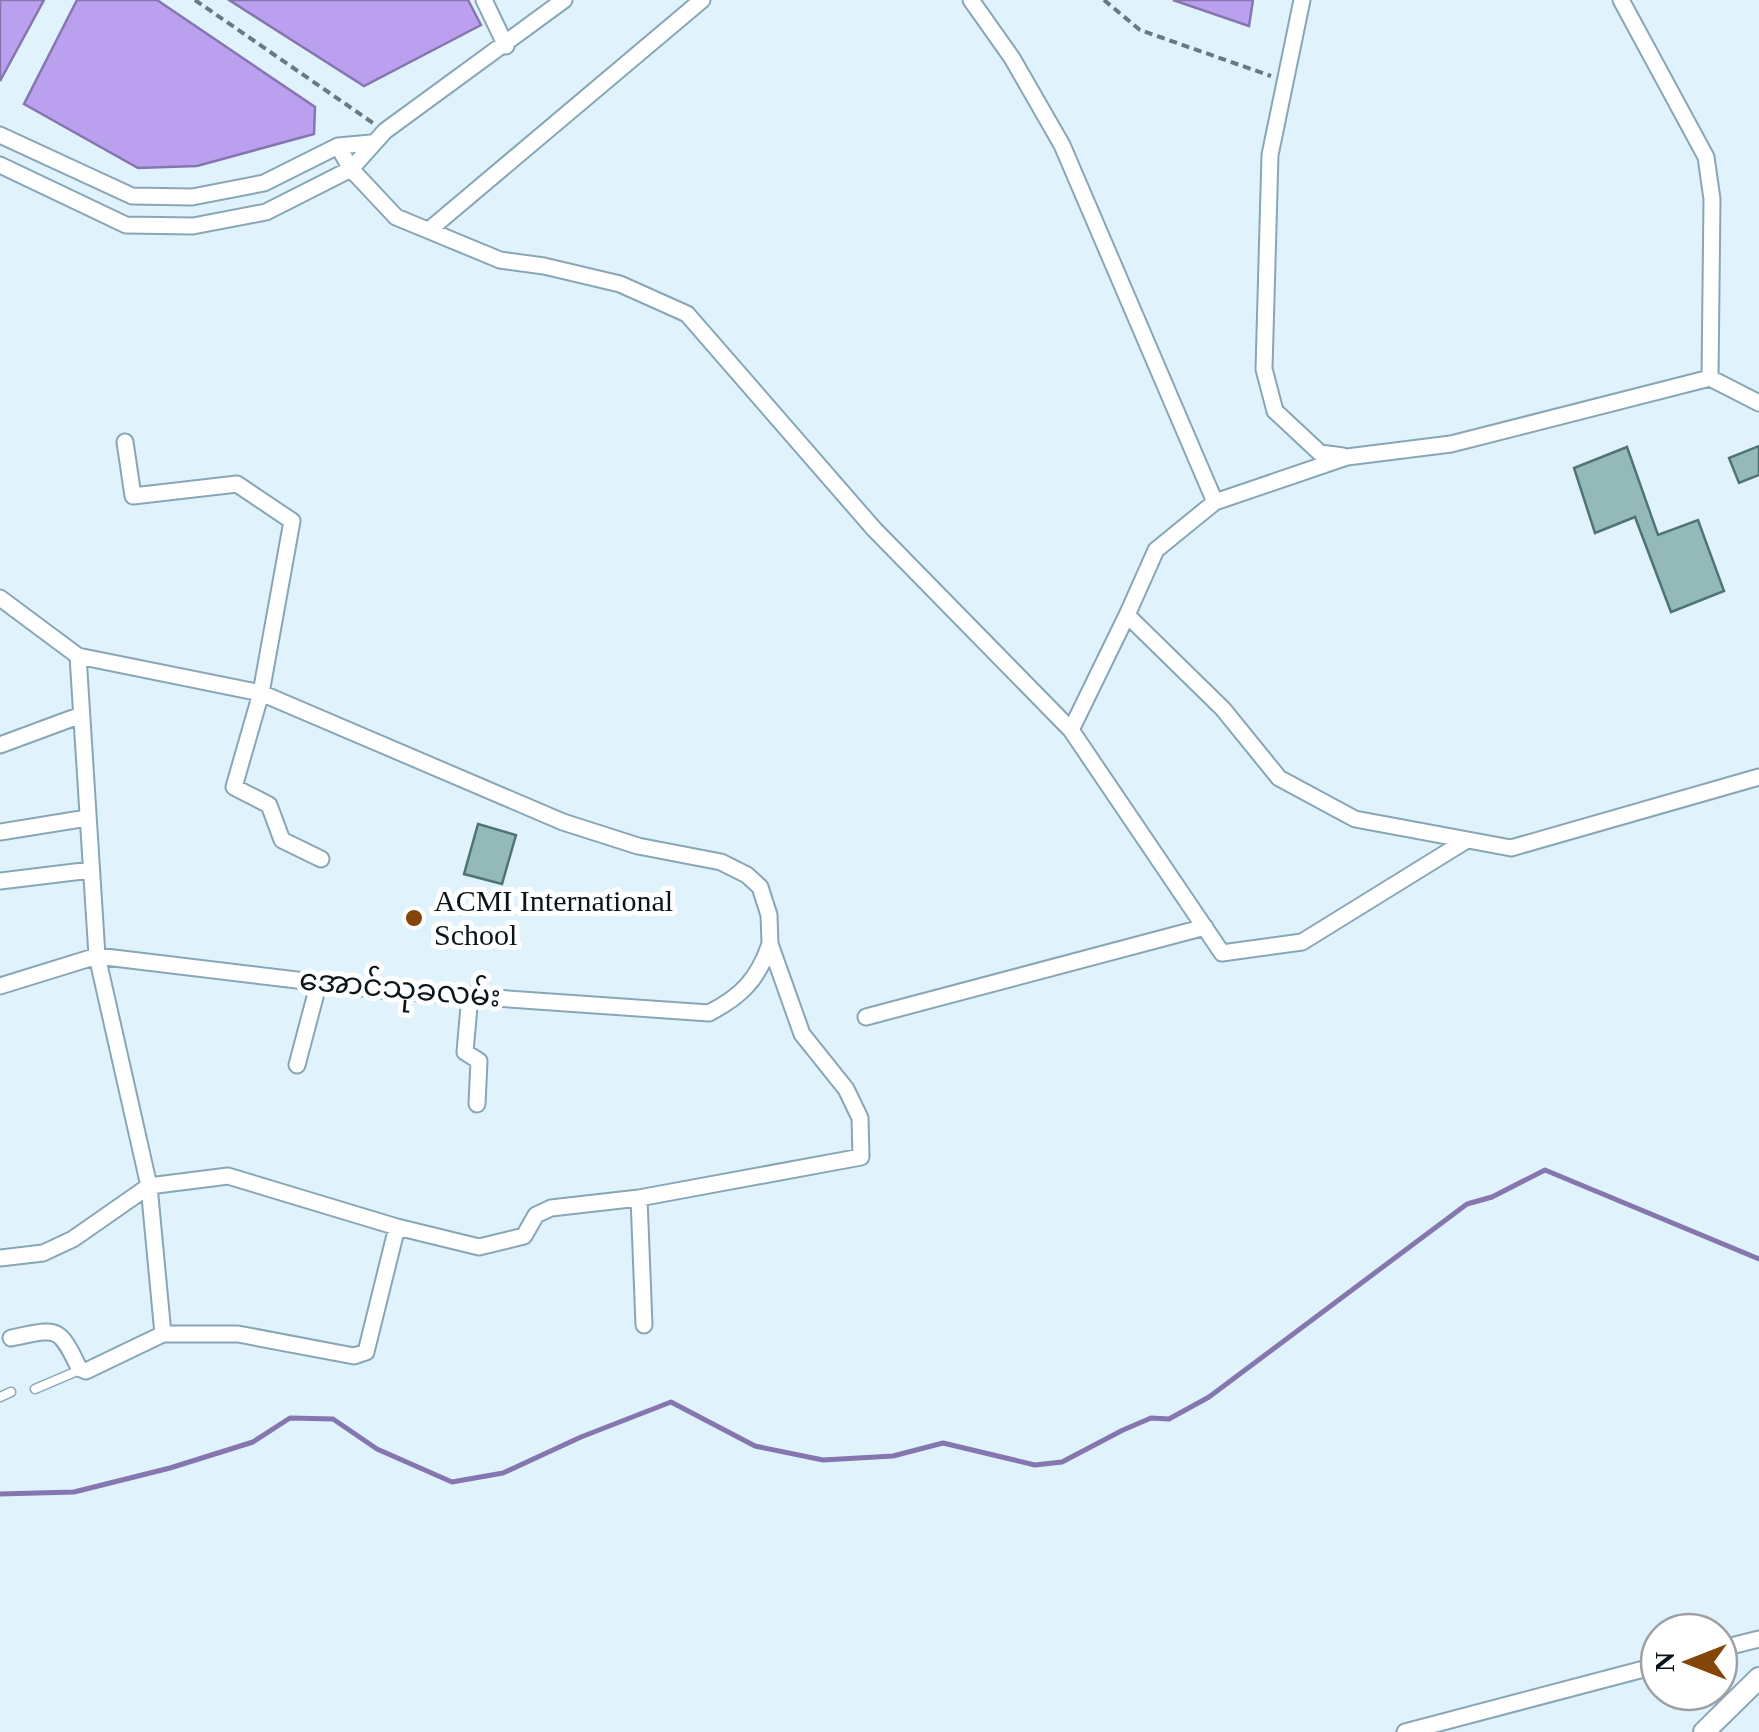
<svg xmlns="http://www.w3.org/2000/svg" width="1759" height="1732" font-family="'Times New Roman','Noto Sans Myanmar',serif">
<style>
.water{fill:#bba0f0;stroke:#8676b0;stroke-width:2.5}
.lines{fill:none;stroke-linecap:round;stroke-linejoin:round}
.stream{stroke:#8676b0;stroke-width:5}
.building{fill:#93b9b9;stroke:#507474;stroke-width:2.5}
.lane-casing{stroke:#87a6b6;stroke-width:11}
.street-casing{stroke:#87a6b6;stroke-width:19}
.secondary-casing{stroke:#87a6b6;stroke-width:24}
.path{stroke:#6a7980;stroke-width:4;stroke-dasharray:8 5;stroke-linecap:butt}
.lane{stroke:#fff;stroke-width:8}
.street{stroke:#fff;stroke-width:15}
.secondary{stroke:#fff;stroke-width:20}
.poi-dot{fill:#844509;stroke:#fff;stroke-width:4}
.labels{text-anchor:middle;stroke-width:10;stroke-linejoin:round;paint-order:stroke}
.poi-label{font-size:30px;fill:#09151a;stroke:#fff;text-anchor:start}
.street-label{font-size:30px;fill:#09151a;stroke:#fff}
</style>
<rect width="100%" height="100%" fill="#e0f3fd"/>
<path class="water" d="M 0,0 L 44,0 L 0,81 Z
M 77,0 L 157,0 L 315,107 L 314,134 L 197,166 L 138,168 L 24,104 Z
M 229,0 L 468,0 L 481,25 L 364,86 Z
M 1173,0 L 1253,0 L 1249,26 Z"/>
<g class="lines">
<path class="stream" d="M 0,1494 L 74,1492 L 170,1468 L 253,1442 L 290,1418 L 333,1419 L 377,1449 L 452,1482 L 503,1473 L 581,1437 L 671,1402 L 755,1446 L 823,1460 L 893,1456 L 943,1443 L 1035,1465 L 1062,1462 L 1123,1430 L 1151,1418 L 1169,1419 L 1209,1397 L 1467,1204 L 1492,1197 L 1545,1170 L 1759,1259"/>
</g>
<path class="building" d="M 1759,446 L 1759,475 L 1739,483 L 1729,458 Z
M 1627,447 L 1658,535 L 1698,520 L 1724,591 L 1671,612 L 1635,517 L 1595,533 L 1574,468 Z
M 478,824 L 516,835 L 502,884 L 464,874 Z"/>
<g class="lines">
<defs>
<path id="lane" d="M 35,1389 L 82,1369
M 0,1397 L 11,1392"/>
<path id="street" d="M 484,0 L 506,46
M 971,0 L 1012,58 L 1062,145 L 1215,502
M 1302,0 L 1270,155 L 1264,369 L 1275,411 L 1320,453 L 1343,456
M 0,135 L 132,196 L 192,197 L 264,183 L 338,146 L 371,143
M 338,146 L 351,169 L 396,217 L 500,260 L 544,266 L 620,284 L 687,314 L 874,529 L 1071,730 L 1127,615 L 1223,709 L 1279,778 L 1355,819 L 1511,848 L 1759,777
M 0,165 L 126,225 L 193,226 L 266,212 L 351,169 L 385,131 L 564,0
M 429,230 L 702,0
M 1710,378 L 1759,403
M 125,442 L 133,496 L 237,484 L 292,521 L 261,693 L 234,787 L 269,805 L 282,840 L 321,859
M 0,598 L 78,656 L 261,693 L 563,822 L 638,846 L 721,862 L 747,875 L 760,887 L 769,915 L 770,944 L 802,1034 L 846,1089 L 860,1118 L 861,1157 L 639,1198 L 551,1208 L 536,1215 L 524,1236 L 479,1247 L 397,1227 L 228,1176 L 149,1186 L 73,1239 L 43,1253 L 0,1258
M 1127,615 L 1156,550 L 1215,502 L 1347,457 L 1451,444 L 1710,378 L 1712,199 L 1706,157 L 1621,0
M 78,656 L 97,956 L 149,1186 L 163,1334
M 1071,730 L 1222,953 L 1302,942 L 1467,840
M 0,745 L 81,715
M 0,832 L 87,818
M 0,881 L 91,870
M 0,986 L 97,956 L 380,990 L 709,1013 C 742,996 758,979 770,944
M 470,995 L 465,1052 L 479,1061 L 477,1104
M 866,1017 L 1205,927
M 297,1065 L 319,982
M 639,1198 L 644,1325
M 11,1338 C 57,1329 58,1324 79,1368 L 86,1371 L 163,1334 L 238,1334 L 354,1356 L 366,1352 L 397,1227
M 1719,1649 L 1759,1639
M 1405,1732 L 1659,1665"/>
<path id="secondary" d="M 1704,1732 L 1759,1678"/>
</defs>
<use href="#lane" class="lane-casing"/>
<use href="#street" class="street-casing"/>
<use href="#secondary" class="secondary-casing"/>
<path class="path" d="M 195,0 L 373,123
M 1104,0 L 1140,30 L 1271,76"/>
<use href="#lane" class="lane"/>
<use href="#street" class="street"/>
<use href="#secondary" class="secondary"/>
</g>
<circle class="poi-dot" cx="414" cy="918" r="10"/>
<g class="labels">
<g class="poi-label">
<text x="434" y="911">ACMI International<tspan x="434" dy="34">School</tspan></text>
</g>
<g class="street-label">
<text transform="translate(400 988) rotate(5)" y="10">အောင်သုခလမ်း</text>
</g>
</g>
<g transform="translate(1689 1662) rotate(270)"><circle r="48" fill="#ffffff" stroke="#9da1a3" stroke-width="2.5"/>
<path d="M0-8L18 38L0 25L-18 38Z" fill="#844509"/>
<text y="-15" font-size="28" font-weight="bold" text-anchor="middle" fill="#09151a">N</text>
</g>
</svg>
